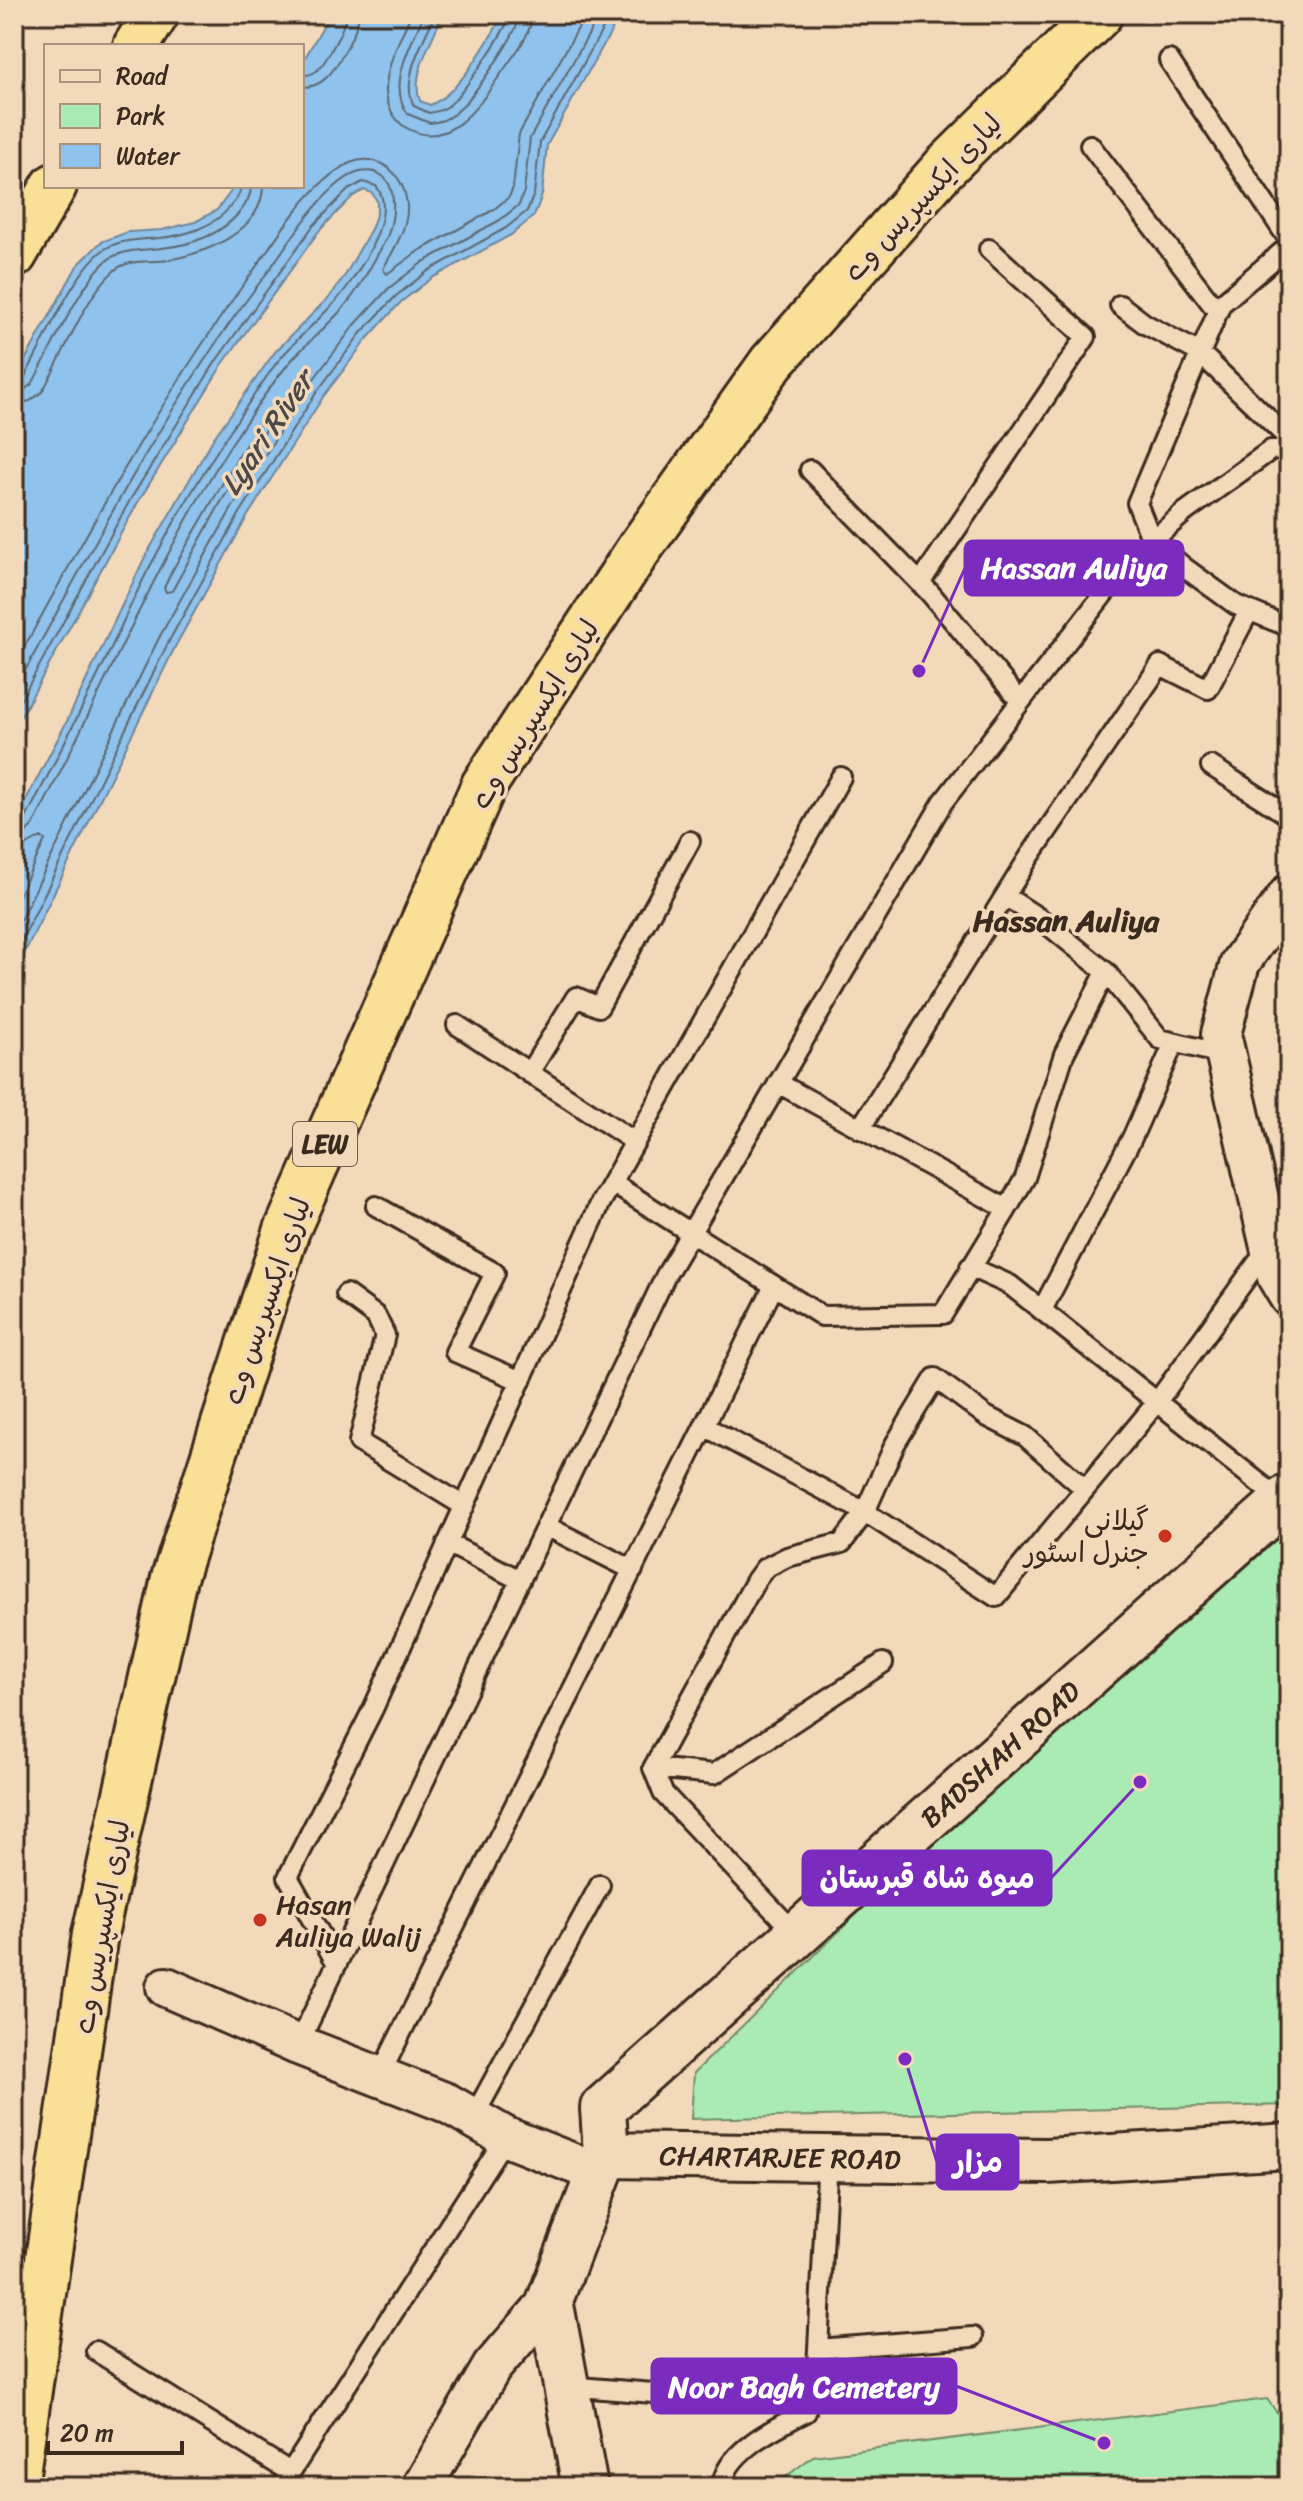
<svg xmlns="http://www.w3.org/2000/svg" width="1303" height="2501" font-family="Sriracha,'Playpen Sans Arabic',sans-serif">
<style>
.green{fill:#aaeab3;stroke:#728a68;stroke-width:2}
.water{fill:#8fc2ec;stroke:#6d859a;stroke-width:2}
.lines{fill:none;stroke-linecap:round;stroke-linejoin:round}
.shore{stroke:#5d6770;stroke-width:2}
.lane-casing{stroke:#3b2a1e;stroke-width:24}
.street-casing{stroke:#3b2a1e;stroke-width:44}
.secondary-casing{stroke:#3b2a1e;stroke-width:50}
.highway-casing{stroke:#3b2a1e;stroke-width:50}
.lane{stroke:#f2d9ba;stroke-width:18}
.street{stroke:#f2d9ba;stroke-width:38}
.secondary{stroke:#f2d9ba;stroke-width:44}
.highway{stroke:#fadf96;stroke-width:44}
.poi-dot{fill:#c8321e;stroke:#f2d9ba;stroke-width:3}
.labels{text-anchor:middle;stroke-width:7;stroke-linejoin:round;paint-order:stroke}
.shield{fill:#f2d9ba;stroke:#725e4d;stroke-width:2}
.shield-label{font-size:26px;font-weight:bold;fill:#3b2a1e}
.street-label{font-size:28px;fill:#3b2a1e;stroke:#f2d9ba}
.poi-label{font-size:28px;fill:#3b2a1e;stroke:#f2d9ba;text-anchor:end}
.water-label{font-size:30px;font-style:italic;fill:#4c4847;stroke:#f2d9ba}
.neighbourhood-label{font-size:30px;font-weight:bold;fill:#3b2a1e;stroke:#f2d9ba}
.leader{fill:none;stroke:#7b2cbf;stroke-width:3}
.callout-dot{fill:#7b2cbf;stroke:#f2d9ba;stroke-width:3}
.callout{fill:#7b2cbf;stroke:#7b2cbf;stroke-width:3}
.callout-label{font-size:30px;text-anchor:middle;font-weight:bold;fill:#fff}
</style>
<rect width="100%" height="100%" fill="#f2d9ba"/>
<filter id="ink" filterUnits="userSpaceOnUse"><feTurbulence type="fractalNoise" baseFrequency=".0125" numOctaves="2"/><feDisplacementMap in="SourceGraphic" scale="16" xChannelSelector="R" yChannelSelector="G"/><feConvolveMatrix kernelMatrix="1 2 1 2 8 2 1 2 1" color-interpolation-filters="sRGB"/></filter>
<g filter="url(#ink)">
<path class="green" d="M 1289,1492 L 1289,2105 L 691,2119 L 694,2073 Z
M 1267,2399 L 1289,2429 L 1289,2487 L 777,2487 L 778,2483 L 813,2456 Z"/>
<path class="water" d="M 330,14 L 443,14 C 433,39 410,75 420,101 L 430,105 C 460,93 487,42 504,14 L 621,14 L 547,145 L 542,195 L 534,216 L 511,235 L 432,278 L 401,302 L 367,339 L 323,397 L 247,517 L 176,645 L 14,974 L 14,823 L 67,721 L 145,557 L 213,439 L 257,377 L 275,352 L 330,296 L 346,274 L 372,227 L 377,212 L 377,201 L 372,193 L 364,190 L 353,196 L 319,231 L 222,365 L 137,504 L 14,729 L 14,380 L 77,266 L 101,242 L 128,232 L 162,230 L 195,222 L 217,210 L 235,186 L 302,186 L 302,63 Z"/>
<g class="lines">
<path class="shore" d="M 411,14 C 401,38 386,64 386,90 C 386,104 394,120 405,127 C 451,155 483,99 505,68 C 516,52 532,34 532,14
M 424,14 C 412,44 386,84 408,114 L 430,123 C 438,122 448,119 454,114 C 470,102 519,33 520,14
M 435,14 C 424,42 400,77 414,106 L 429,113 C 435,112 442,110 447,107 C 460,98 508,29 510,14
M 302,75 C 308,75 310,75 315,72 C 325,66 346,25 346,14
M 302,87 C 311,87 319,85 326,78 C 338,67 358,30 359,14
M 14,382 L 24,378 C 43,345 75,268 105,249 C 121,239 141,240 159,238 C 184,236 214,227 230,207 C 236,200 240,195 241,186
M 14,392 L 24,390 L 32,384 C 49,355 86,269 114,256 C 130,249 145,250 162,248 C 190,245 220,235 239,213 C 246,205 251,197 251,186
M 14,404 L 30,401 L 42,392 C 63,357 85,295 115,270 C 129,258 151,263 168,260 C 206,253 262,232 263,186
M 263,420 L 268,420 L 269,425 L 221,502 L 172,591 L 166,592 L 164,588 L 172,571 L 239,455 Z
M 14,666 C 86,534 158,403 246,281 C 263,258 278,233 296,211 C 311,193 329,173 350,163 C 386,148 413,187 406,219 C 402,237 392,253 383,269 L 387,274 L 417,252 L 493,210 L 509,197 L 513,188 L 519,134 L 586,14
M 14,691 C 76,578 136,462 208,355 C 227,325 249,297 270,269 C 288,243 329,179 360,172 C 401,164 397,219 385,241 C 372,264 361,287 344,307 C 327,327 306,343 290,362 C 267,389 247,420 228,449 C 153,569 99,700 33,825 L 25,833 L 14,835
M 14,712 L 130,500 L 216,361 L 313,226 L 348,190 L 363,182 L 376,186 C 400,214 355,280 334,303 C 314,325 290,344 272,369 C 229,430 189,493 154,559 C 136,591 122,625 107,657 C 80,712 53,766 25,820 L 20,824 L 14,825
M 14,847 L 27,845 L 41,837 L 45,840 L 14,906
M 14,933 L 160,636 L 232,508 L 307,388 L 353,327 L 389,288 L 423,262 L 500,220 L 519,205 L 524,191 L 530,138 L 600,14
M 14,956 L 169,641 L 240,513 L 316,393 L 361,333 L 396,296 L 428,271 L 506,228 L 527,211 L 534,194 L 540,142 L 611,14"/>
<defs>
<path id="lane" d="M 1169,60 L 1289,240
M 1090,145 L 1218,312
M 1289,246 L 1221,304 L 1137,503 L 1152,541 L 1185,568 L 1236,605 L 1289,627
M 1120,305 L 1145,324 L 1200,353 L 1289,439
M 810,470 L 930,593 L 1020,701
M 920,583 L 1086,337 L 989,249
M 1211,766 L 1289,816
M 1005,896 L 1042,920 L 1106,972 L 1160,1039 L 1226,1055
M 457,1025 L 635,1142
M 529,1073 L 576,997 L 599,1007 L 690,841
M 860,1129 L 1028,859 L 1160,665 L 1208,689 L 1249,611
M 612,1183 L 822,1316 L 943,1314 L 1007,1209 L 778,1083
M 376,1206 L 495,1273 L 455,1352 L 521,1381
M 1007,1209 L 1025,1178 L 1064,1054 L 1106,972
M 970,1267 L 1010,1285 L 1283,1502
M 346,1294 L 376,1316 L 385,1335 L 359,1442 L 464,1506
M 1042,1310 L 1132,1138 L 1174,1043
M 704,1426 L 865,1512 L 996,1597 L 1157,1402 L 1268,1248
M 546,1526 L 633,1570
M 447,1543 L 520,1580
M 653,1768 L 714,1774 L 883,1663
M 797,1935 L 663,1793 L 653,1768 L 756,1580 L 765,1568 L 787,1557 L 842,1543 L 865,1512 L 895,1444 L 935,1378 L 986,1416 L 1025,1436 L 1085,1489
M 337,1964 L 288,1877 L 373,1709 L 601,1202 L 841,777
M 298,2045 L 666,1275 L 943,802 L 1130,560 L 1185,512 L 1271,450 L 1289,448
M 379,2077 L 774,1286
M 473,2118 L 600,1885
M 818,2349 L 973,2337
M 96,2351 L 290,2472
M 566,2386 L 666,2394 L 817,2368 L 828,2157
M 281,2487 L 506,2137
M 722,2487 C 724,2451 779,2426 806,2412 L 805,2369"/>
<path id="street" d="M 1289,894 L 1240,963 L 1221,1034 L 1277,1277 L 1289,1297
M 166,1987 L 298,2045 L 447,2103 L 506,2137 L 598,2173
M 422,2487 L 492,2367 L 550,2300"/>
<path id="secondary" d="M 606,2155 L 1047,2161 L 1289,2146
M 585,2487 L 550,2300 L 606,2155 L 603,2108 L 1289,1496"/>
<path id="highway" d="M 136,46 L 156,14
M 14,255 L 54,186
M 15,2487 L 95,1934 L 174,1578 L 287,1230 L 484,785 L 639,549 L 772,362 L 944,168 L 1100,14"/>
</defs>
<use href="#lane" class="lane-casing"/>
<use href="#street" class="street-casing"/>
<use href="#secondary" class="secondary-casing"/>
<use href="#highway" class="highway-casing"/>
<use href="#lane" class="lane"/>
<use href="#street" class="street"/>
<use href="#secondary" class="secondary"/>
<use href="#highway" class="highway"/>
</g>
</g>
<g class="poi-dot">
<circle cx="1165" cy="1536" r="8"/>
<circle cx="260" cy="1920" r="8"/>
</g>
<g class="labels">
<rect class="shield" x="293" y="1122" width="64" height="44" rx="6"/>
<g class="shield-label">
<text x="325" y="1153">LEW</text>
</g>
<g class="street-label">
<text transform="translate(922 197) rotate(-47)" y="10">لیاری ایکسپریس وے</text>
<text transform="translate(534 714) rotate(-58)" y="10">لیاری ایکسپریس وے</text>
<text transform="translate(266 1301) rotate(-71)" y="10">لیاری ایکسپریس وے</text>
<text transform="translate(1000 1754) rotate(-42)" y="10">BADSHAH ROAD</text>
<text transform="translate(101 1927) rotate(-80)" y="10">لیاری ایکسپریس وے</text>
<text transform="translate(780 2157) rotate(1)" y="10">CHARTARJEE ROAD</text>
</g>
<g class="poi-label">
<text x="1149" y="1530">گیلانی<tspan x="1149" dy="32">جنرل اسٹور</tspan></text>
<text x="276" y="1914" text-anchor="start">Hasan<tspan x="276" dy="32">Auliya Walij</tspan></text>
</g>
<g class="water-label">
<text transform="translate(267 433) rotate(-56)" y="10">Lyari River</text>
</g>
<g class="neighbourhood-label">
<text x="1066" y="931">Hassan Auliya</text>
</g>
</g>
<path class="leader" d="M919 671L965 568M1140 1782L1051 1878M905 2059L937 2162M1104 2443L956 2386"/>
<g class="callout-dot">
<circle cx="919" cy="671" r="8"/>
<circle cx="1140" cy="1782" r="8"/>
<circle cx="905" cy="2059" r="8"/>
<circle cx="1104" cy="2443" r="8"/>
</g>
<g class="callout">
<rect x="965" y="541" width="218" height="54" rx="8"/>
<rect x="803" y="1851" width="248" height="54" rx="8"/>
<rect x="937" y="2135" width="81" height="54" rx="8"/>
<rect x="652" y="2359" width="304" height="54" rx="8"/>
</g>
<g class="callout-label">
<text x="1074" y="578">Hassan Auliya</text>
<text x="927" y="1888">میوہ شاہ قبرستان</text>
<text x="978" y="2172">مزار</text>
<text x="804" y="2397">Noor Bagh Cemetery</text>
</g>
<rect width="1303" height="2501" fill="none" stroke="#f2d9ba" stroke-width="48"/>
<rect x="24" y="24" width="1255" height="2453" fill="none" stroke="#3b2a1e" stroke-width="3" filter="url(#ink)"/>
<rect x="44" y="44" width="260" height="144" fill="#f2d9ba" stroke="#a9937c" stroke-width="2"/>
<rect x="60" y="70" width="40" height="12" fill="#f2d9ba" stroke="#a9937c" stroke-width="2"/>
<text x="116" y="84" font-size="24" fill="#3b2a1e">Road</text>
<rect x="60" y="104" width="40" height="24" fill="#aaeab3" stroke="#a9937c" stroke-width="2"/>
<text x="116" y="124" font-size="24" fill="#3b2a1e">Park</text>
<rect x="60" y="144" width="40" height="24" fill="#8fc2ec" stroke="#a9937c" stroke-width="2"/>
<text x="116" y="164" font-size="24" fill="#3b2a1e">Water</text>
<path d="M48 2441v12h134v-12" fill="none" stroke="#3b2a1e" stroke-width="4"/>
<text x="60" y="2441" font-size="24" fill="#3b2a1e" stroke="#f2d9ba" stroke-width="6" paint-order="stroke">20 m</text>
</svg>
